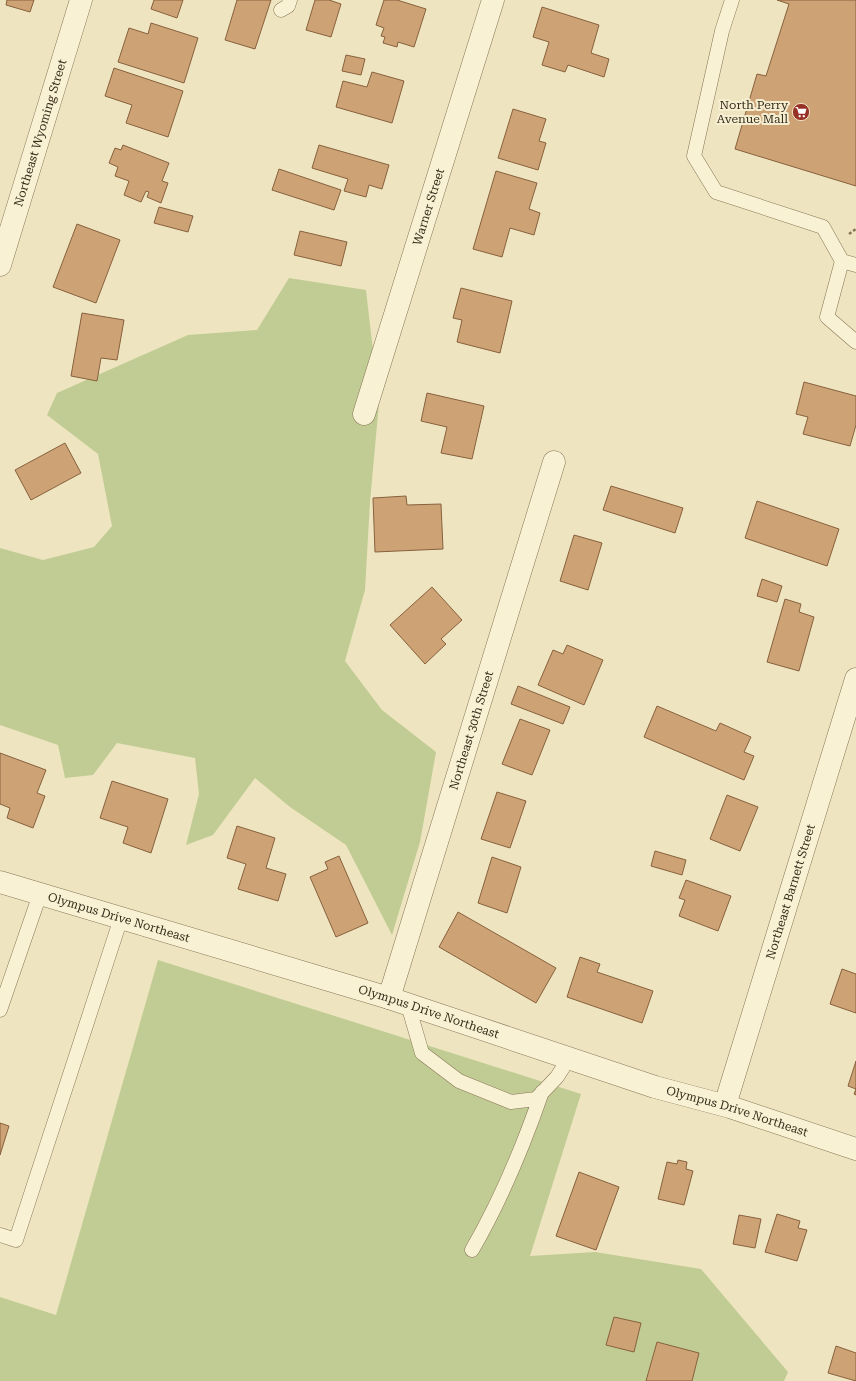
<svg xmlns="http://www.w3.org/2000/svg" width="856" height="1381" font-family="'Roboto Serif',serif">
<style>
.green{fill:#c1cc94}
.building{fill:#cda275;stroke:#87613d}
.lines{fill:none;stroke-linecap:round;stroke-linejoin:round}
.lane-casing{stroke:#887558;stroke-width:15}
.street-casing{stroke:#887558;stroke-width:23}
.path{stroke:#887558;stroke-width:2.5;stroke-dasharray:3 2;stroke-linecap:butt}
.lane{stroke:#f9f1d3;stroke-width:14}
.street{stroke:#f9f1d3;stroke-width:22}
.labels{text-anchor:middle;stroke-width:4;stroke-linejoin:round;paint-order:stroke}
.poi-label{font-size:12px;fill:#372c1c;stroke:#f6eed0;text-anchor:end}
.street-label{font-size:12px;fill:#372c1c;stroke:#f6eed0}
</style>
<rect width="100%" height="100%" fill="#eee5c0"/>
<path class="green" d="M 289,278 L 366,290 L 379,403 L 370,502 L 365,590 L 345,661 L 382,710 L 436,752 L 420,842 L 392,935 L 346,845 L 290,807 L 255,778 L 213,835 L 186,845 L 199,794 L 195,758 L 117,743 L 93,775 L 65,778 L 58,745 L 0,725 L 0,548 L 43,560 L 94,547 L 112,526 L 98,454 L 47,415 L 57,393 L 188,335 L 257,330 Z
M 158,960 L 581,1094 L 530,1256 L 595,1252 L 701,1269 L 788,1372 L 784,1381 L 0,1381 L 0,1297 L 56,1315 Z"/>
<path class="building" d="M 7,0 L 34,0 L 30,12 L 6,5 Z
M 154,0 L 183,0 L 177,18 L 151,9 Z
M 237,0 L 271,0 L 255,49 L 225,40 Z
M 315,0 L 329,0 L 341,4 L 331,37 L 306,30 Z
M 384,0 L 397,0 L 426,9 L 414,47 L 398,42 L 397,47 L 383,43 L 385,37 L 381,36 L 384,28 L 376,25 Z
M 777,0 L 856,0 L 856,186 L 735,149 L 757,74 L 766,76 L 789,4 Z
M 542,7 L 599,25 L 591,53 L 609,59 L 604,77 L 568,65 L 565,72 L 542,65 L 549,42 L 533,37 Z
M 151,23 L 198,38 L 184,83 L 118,62 L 129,28 L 148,34 Z
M 346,55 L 365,59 L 361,75 L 342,71 Z
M 114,68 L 183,91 L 168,137 L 126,123 L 132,105 L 105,96 Z
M 372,72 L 404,81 L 392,123 L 336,107 L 343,81 L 367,87 Z
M 513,109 L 546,119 L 539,141 L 546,143 L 538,170 L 498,158 Z
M 123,145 L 169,163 L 162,181 L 168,183 L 161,203 L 147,197 L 149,192 L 146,191 L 141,202 L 124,195 L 129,181 L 115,176 L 118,167 L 109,163 L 115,148 L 121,150 Z
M 319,145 L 389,165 L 382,189 L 369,185 L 366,197 L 344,191 L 348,179 L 312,168 Z
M 279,169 L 341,190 L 334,210 L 272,190 Z
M 496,171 L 537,183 L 529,209 L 540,213 L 534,235 L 510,228 L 502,257 L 473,249 Z
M 159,207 L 193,216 L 188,232 L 154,223 Z
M 77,224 L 120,240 L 96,303 L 53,287 Z
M 300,231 L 347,242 L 341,266 L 294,255 Z
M 461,288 L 512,301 L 500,353 L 457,342 L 462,320 L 453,318 Z
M 82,313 L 124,320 L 117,360 L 101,358 L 97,381 L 71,376 Z
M 804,382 L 856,396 L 856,425 L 850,446 L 803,434 L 808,417 L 796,414 Z
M 427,393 L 484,406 L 472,459 L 441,453 L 447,427 L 421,421 Z
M 65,443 L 81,473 L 31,500 L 15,470 Z
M 611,486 L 683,508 L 675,533 L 603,510 Z
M 406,496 L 407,505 L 441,504 L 443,549 L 375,552 L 373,498 Z
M 757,501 L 839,529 L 827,566 L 745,538 Z
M 574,535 L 602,543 L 588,590 L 560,581 Z
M 762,579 L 782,586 L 777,602 L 757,596 Z
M 432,587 L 462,620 L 441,639 L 446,644 L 425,664 L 390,625 Z
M 785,599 L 801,604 L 799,612 L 814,617 L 799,671 L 767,662 Z
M 567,645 L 603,660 L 584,705 L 538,685 L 553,650 L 563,654 Z
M 518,686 L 570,707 L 563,724 L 511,704 Z
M 657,706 L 716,731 L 720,723 L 751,737 L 744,752 L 754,756 L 744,780 L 644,737 Z
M 520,719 L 550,730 L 532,775 L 502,764 Z
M 0,753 L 46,770 L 37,793 L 45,796 L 33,828 L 7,818 L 10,808 L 0,804 Z
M 112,781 L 168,799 L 151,853 L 123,843 L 128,827 L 100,818 Z
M 497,792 L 526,801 L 510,848 L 481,839 Z
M 727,795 L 758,807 L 740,851 L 710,839 Z
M 237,826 L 275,838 L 266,868 L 286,874 L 278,901 L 238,889 L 246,864 L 227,858 Z
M 655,851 L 686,860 L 682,875 L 651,866 Z
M 339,856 L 368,923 L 336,937 L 310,877 L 328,869 L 325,862 Z
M 492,857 L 521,867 L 507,913 L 478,903 Z
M 686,880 L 731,896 L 718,931 L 679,916 L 685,900 L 679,898 Z
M 458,912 L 556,968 L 536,1003 L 439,947 Z
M 580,957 L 600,964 L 597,972 L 653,991 L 642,1023 L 567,997 Z
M 842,969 L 856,974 L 856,1013 L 830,1004 Z
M 856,1061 L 856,1095 L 854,1094 L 856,1089 L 848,1086 Z
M 0,1123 L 9,1126 L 0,1155 Z
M 678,1160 L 687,1162 L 686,1169 L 693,1171 L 684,1205 L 658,1199 L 667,1162 L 677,1164 Z
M 579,1172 L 619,1187 L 596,1250 L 556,1236 Z
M 777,1214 L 800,1221 L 798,1228 L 807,1230 L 797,1261 L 765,1252 Z
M 739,1215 L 761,1219 L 755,1248 L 733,1244 Z
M 614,1317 L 641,1323 L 634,1352 L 606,1345 Z
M 657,1342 L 699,1353 L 692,1381 L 646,1381 Z
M 836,1346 L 856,1353 L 856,1381 L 828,1373 Z"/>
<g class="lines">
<defs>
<path id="lane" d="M 732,0 L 722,31 L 694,156 L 716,192 L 823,227 L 842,261 L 827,317 L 856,342
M 281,10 L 288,6 L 290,0
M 842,261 L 856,265
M 408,1005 L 422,1053 L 459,1081 L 511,1102 L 536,1099 L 557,1077 L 569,1058
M 0,1010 L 40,894
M 0,1235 L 16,1240 L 121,918
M 472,1250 C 501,1200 523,1147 542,1092"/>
<g id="street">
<path id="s1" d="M 0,265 L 81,0"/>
<path id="s2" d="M 364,414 L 493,0"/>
<path id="s3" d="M 0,882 L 389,998 L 655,1087 L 730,1107 L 856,1149"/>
<path id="s4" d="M 389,998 L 554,462"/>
<path id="s5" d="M 725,1105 L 856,679"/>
</g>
</defs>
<use href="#lane" class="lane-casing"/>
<use href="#street" class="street-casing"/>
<path class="path" d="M 849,234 L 856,229"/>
<use href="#lane" class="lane"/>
<use href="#street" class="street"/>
</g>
<defs>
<symbol id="supermarket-disc" viewBox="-11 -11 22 22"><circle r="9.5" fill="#973027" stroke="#f6eed0"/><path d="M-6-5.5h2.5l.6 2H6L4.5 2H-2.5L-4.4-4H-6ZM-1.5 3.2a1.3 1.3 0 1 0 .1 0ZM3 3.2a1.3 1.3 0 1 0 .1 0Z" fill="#fff"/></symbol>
</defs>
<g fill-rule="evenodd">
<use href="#supermarket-disc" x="791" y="102" width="20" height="20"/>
</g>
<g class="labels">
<g class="poi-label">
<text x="788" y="109">North Perry<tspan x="788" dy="14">Avenue Mall</tspan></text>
</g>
<g class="street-label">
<text dy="4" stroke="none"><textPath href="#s1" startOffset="138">Northeast Wyoming Street</textPath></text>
<text dy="4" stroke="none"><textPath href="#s2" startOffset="217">Warner Street</textPath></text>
<text dy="4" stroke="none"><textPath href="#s4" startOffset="280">Northeast 30th Street</textPath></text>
<text dy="4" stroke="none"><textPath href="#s5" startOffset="223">Northeast Barnett Street</textPath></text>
<text dy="4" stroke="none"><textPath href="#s3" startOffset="124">Olympus Drive Northeast</textPath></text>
<text dy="4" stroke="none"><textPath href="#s3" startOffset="448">Olympus Drive Northeast</textPath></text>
<text dy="4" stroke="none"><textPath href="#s3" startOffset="772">Olympus Drive Northeast</textPath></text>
</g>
</g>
</svg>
